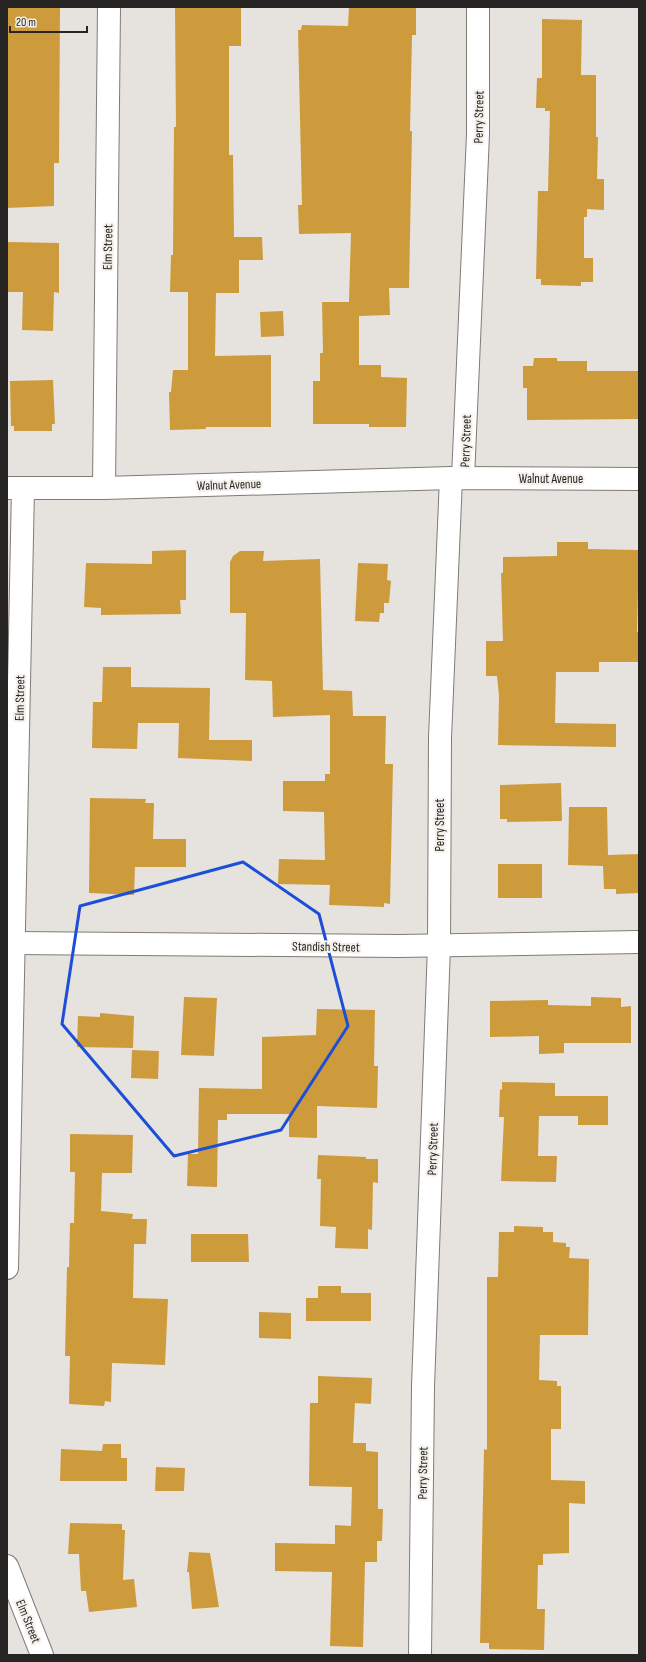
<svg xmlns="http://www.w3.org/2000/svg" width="646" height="1662" viewBox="0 0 646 1662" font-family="'Sofia Sans Condensed',sans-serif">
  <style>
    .building { fill: #ce9b3c }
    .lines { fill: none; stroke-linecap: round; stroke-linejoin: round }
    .minor-casing { stroke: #7f7c78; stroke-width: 24 }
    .minor { stroke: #fff; stroke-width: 22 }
    .marked { fill: none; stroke: #1d4ed8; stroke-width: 3; stroke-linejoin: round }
    .labels { text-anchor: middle; stroke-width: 4; stroke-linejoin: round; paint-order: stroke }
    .street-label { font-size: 13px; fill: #262523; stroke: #f3f0ea }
  </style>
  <rect width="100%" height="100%" fill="#e6e2dd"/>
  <g class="building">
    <path d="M7,7H60L59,163H54V206L7,208Z"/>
    <path d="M175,7H241V46H229V155H233L234,237H262L263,260H239V293H216L215,356L271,355V427H206V429L170,430L169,392H171L173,370H188V292H170L171,255H173L174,127H176Z"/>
    <path d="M349,7H416V35H412L410,131H412L409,288H389L390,315L359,316V365H381V377L407,378L406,427H369V424H313V381H320V353H323L322,302H349L351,233L299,234L298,205H302L298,30H301L302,25L348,26Z"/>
    <path d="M542,19L582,20L581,75H596V137H598L597,179H604V210L587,209V217H584V258H593V282H581V286L541,285V279H536L538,191H548L550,111H545V108H536L537,78H542Z"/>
    <path d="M7,242L59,243V293L54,292L53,331L22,330L23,292H7Z"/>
    <path d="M283,311L284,336L261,337L260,312Z"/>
    <path d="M534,358H557V361H587V371H639V419L527,420V388H523V366H533Z"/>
    <path d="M53,380L55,424H52V431H14V426H11L10,381Z"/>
    <path d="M557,542H588V549L639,550L637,632H639V662H599V672H556L555,723L616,724V747L498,745L499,696L497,676H486V641H503L501,573H503V557L557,556Z"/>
    <path d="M186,550V600H180L181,614L101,615V608L84,607L86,563L152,564V551Z"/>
    <path d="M240,551H264L263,561L320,559L323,690L352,691L353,716H386L385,764H393L390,904L384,903V907L329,905L330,885L278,884L279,859L325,860L324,812L283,811V781H325V774H330V715L273,717L272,681L245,680L246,613H230V562L233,556Z"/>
    <path d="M358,563L388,564L387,580L391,581L389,603H384V613H380L379,622L355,621Z"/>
    <path d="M103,667H131V687L210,688L209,740H252V761L178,758L179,723H138L137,749L92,748L93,702H102Z"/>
    <path d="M561,783L562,821L507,822V819H500V785Z"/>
    <path d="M90,798L146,799L145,803H154L153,839H186V867H135L134,895L89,893Z"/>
    <path d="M569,807H607L608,855L639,854V893L616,894V889H604L603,866L568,865Z"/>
    <rect x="498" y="864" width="44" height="34"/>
    <path d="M184,997L217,998L214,1056L181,1055Z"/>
    <path d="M591,997L621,998V1007L631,1006V1043H564V1053L539,1054V1036L490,1037V1001L548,1000V1005L591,1006Z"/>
    <path d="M317,1009L375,1010L374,1066H378L377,1108L317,1106V1138L289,1137V1114H227V1120H218L217,1187L187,1186L188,1154H198L199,1088L262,1089V1037L316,1035Z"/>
    <path d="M100,1013L134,1016L133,1048L77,1047L78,1016L100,1017Z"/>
    <path d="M132,1050L159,1051L158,1079L131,1078Z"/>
    <path d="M502,1082L555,1083V1096H608V1125H578V1116H539L538,1156H557L556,1182L501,1181L504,1117H499L500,1089L502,1090Z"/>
    <path d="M70,1134L133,1135L132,1173H102L101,1211L133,1214L132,1219H147L146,1244H134L133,1298L168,1299L165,1365L112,1363L111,1402L105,1401L104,1406L69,1404L70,1356H65L67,1267H69L70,1223H74L75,1172H70Z"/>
    <path d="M318,1155L366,1157V1159H378V1183L373,1182L372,1230L368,1229V1249L335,1248L336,1227L320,1226L321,1179H317Z"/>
    <path d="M514,1226L543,1227V1232H553V1242L566,1243V1247H570L569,1258L589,1259L588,1335H540L539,1380L557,1381V1386H561V1429H551V1480L585,1481V1504L569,1503V1553L543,1554V1565H538L537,1609H545L544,1650L489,1649V1643H480L484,1449L487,1450V1277H498L499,1232H514Z"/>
    <path d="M191,1234H248L249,1262H191Z"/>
    <path d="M318,1286H341V1293H371V1321H306V1298H318Z"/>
    <path d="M259,1312L291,1313V1339L259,1338Z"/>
    <path d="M318,1376L372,1378L371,1404L355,1403L353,1443H366V1451L378,1452V1509H383L382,1541H377V1562H365L363,1647L330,1646L332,1572L275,1571V1543L335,1544V1525L351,1526L352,1487L309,1486L310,1403H318Z"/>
    <path d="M103,1444H121V1458H127V1481H60L61,1449L102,1451Z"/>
    <path d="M156,1467L185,1468L184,1491H155Z"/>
    <path d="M70,1523L122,1524V1530H125L123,1580L134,1579L137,1607L89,1612L86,1591H81L79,1554H68Z"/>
    <path d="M189,1552L210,1553L219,1607L192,1609L189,1572H187Z"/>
  </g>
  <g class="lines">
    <g class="minor-casing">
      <g id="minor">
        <path d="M463,478L478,134V7"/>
        <path d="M7,488H104L451,478"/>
        <path d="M104,488L109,7"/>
        <path d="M14,943L399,946L639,942"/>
        <path d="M7,1268L23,488"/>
        <path d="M7,1566L42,1655"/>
        <path d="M420,1655L423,1387L439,946L440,738L451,478L639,479"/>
      </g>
    </g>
    <use href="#minor" class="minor"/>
  </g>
  <path class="marked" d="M243,862L319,914L348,1026L281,1130L174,1156L62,1024L80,906Z"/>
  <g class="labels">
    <g class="street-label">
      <text transform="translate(478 117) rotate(-89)" y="5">Perry Street</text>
      <text transform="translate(107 247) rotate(-89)" y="5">Elm Street</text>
      <text transform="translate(465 441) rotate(-88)" y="5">Perry Street</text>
      <text x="551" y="483">Walnut Avenue</text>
      <text transform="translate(229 484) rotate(-2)" y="5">Walnut Avenue</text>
      <text transform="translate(19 698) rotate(-89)" y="5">Elm Street</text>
      <text transform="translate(439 825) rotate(-90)" y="5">Perry Street</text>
      <text transform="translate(326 946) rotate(1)" y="5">Standish Street</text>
      <text transform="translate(432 1149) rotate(-88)" y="5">Perry Street</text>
      <text transform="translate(422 1473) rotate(-89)" y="5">Perry Street</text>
      <text transform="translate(29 1621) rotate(68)" y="5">Elm Street</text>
    </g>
  </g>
  <rect width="646" height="1662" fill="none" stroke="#262523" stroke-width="16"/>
  <path d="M10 26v6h77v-6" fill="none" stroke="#262523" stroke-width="2"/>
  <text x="16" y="26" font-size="12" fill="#262523" stroke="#f3f0ea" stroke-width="3" paint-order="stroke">20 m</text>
</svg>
